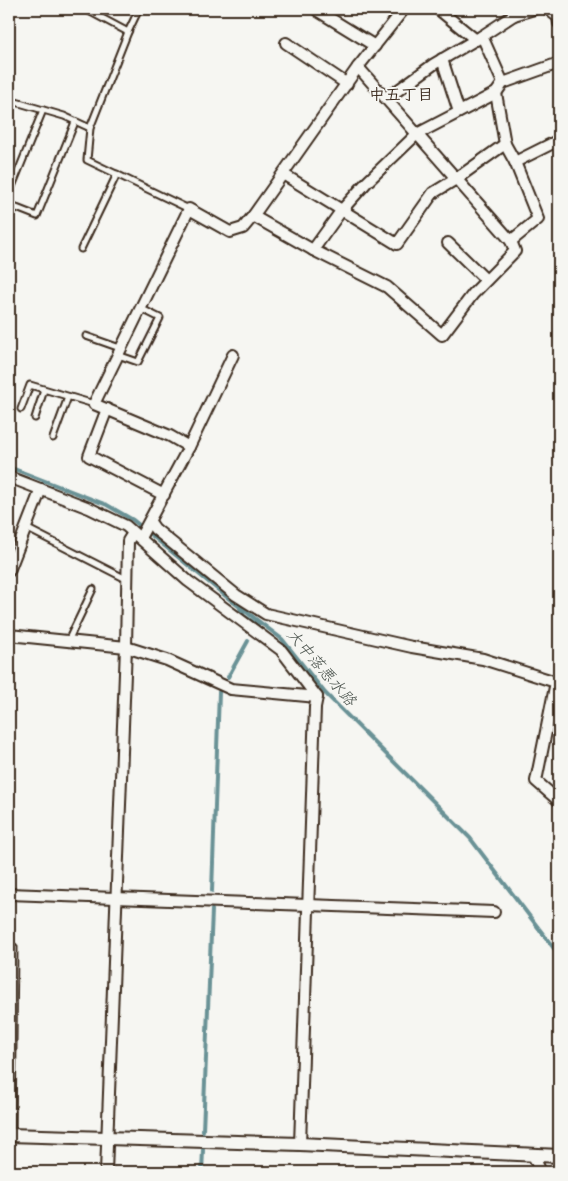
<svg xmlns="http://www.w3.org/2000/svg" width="568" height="1181" viewBox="0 0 568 1181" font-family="'Architects Daughter','Klee One',sans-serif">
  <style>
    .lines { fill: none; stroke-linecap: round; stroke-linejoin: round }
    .stream { stroke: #6a9296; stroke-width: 4 }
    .service-casing { stroke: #3b2a1e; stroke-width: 9 }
    .minor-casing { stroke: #3b2a1e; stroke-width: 14 }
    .tertiary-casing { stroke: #3b2a1e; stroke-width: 16 }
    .service { stroke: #f6f6f2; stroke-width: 5 }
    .minor { stroke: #f6f6f2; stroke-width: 10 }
    .tertiary { stroke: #f6f6f2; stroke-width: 12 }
    .labels { text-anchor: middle; stroke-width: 4; stroke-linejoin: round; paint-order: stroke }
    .neighbourhood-label { font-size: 16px; font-weight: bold; fill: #3b2a1e; stroke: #f6f6f2 }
    .water-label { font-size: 16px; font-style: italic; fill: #4e5650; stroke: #f6f6f2 }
  </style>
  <rect width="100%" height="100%" fill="#f6f6f2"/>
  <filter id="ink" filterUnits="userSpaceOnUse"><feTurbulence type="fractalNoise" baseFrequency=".02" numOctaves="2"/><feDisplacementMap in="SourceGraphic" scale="10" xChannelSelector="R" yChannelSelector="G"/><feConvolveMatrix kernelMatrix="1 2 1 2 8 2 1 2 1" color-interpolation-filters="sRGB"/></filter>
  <g filter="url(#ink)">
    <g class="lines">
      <g class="stream">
        <path d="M9,467L107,505L133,520L228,598L282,639L325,693L470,838L559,955"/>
        <path d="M240,608L244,616L258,625"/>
        <path d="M228,677L248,641"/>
        <path d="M212,891L219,692"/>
        <path d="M203,1131L212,910"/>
        <path d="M202,1172L203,1150"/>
      </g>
      <g class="service-casing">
        <g id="service">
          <path d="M85,9L128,32L90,128L87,160L189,209"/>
          <path d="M128,32L139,9"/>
          <path d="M9,100L64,116L90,128"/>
          <path d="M9,194L43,110"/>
          <path d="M9,205L37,216L75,122"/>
          <path d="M81,249L117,174"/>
          <path d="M86,336L120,348"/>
          <path d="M118,355L138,362L160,318L140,308"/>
          <path d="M21,409L30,385L94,404"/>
          <path d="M35,418L44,390"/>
          <path d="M53,438L68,397"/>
          <path d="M26,528L128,580"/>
          <path d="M68,641L93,589"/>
          <path d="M12,1135L14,947"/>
        </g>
      </g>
      <g class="minor-casing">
        <g id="minor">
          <path d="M438,9L476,40"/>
          <path d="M512,9L514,15L534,9"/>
          <path d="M548,9L558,17L559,23"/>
          <path d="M318,11L375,46"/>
          <path d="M482,36L514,15"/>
          <path d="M286,43L347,84"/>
          <path d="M442,59L459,112"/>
          <path d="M358,67L511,241L538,219L515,162L505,144L496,93"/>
          <path d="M386,99L434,64L482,36L503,83"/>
          <path d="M515,162L559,140"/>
          <path d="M283,174L397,244L433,193L456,179L505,144"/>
          <path d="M253,216L313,250L387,287L442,335L473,294L515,251L511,241"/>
          <path d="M448,243L486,280"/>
          <path d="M313,250L341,211L366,183L417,134L496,93L503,83L559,63"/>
          <path d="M107,409L89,456L164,495"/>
          <path d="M189,447L233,355"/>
          <path d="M9,477L89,508L126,526L188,581L281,650L317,697"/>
          <path d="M150,522L155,529L236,595L266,614L412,647L483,659L559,683"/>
          <path d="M140,538L189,447L170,436L94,404L189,209L230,232L243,228L253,216L358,67L404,9"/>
          <path d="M9,571L41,489"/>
          <path d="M9,635L126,647L167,660L231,689L317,697L315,707L300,1144"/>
          <path d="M556,682L536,781L559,801"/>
          <path d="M9,894L494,912"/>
          <path d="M533,1155L541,1172"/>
          <path d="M106,1172L126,647L128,541L133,533"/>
        </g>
      </g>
      <g class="tertiary-casing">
        <path id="tertiary" d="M9,1135L300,1144L559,1156"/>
      </g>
      <use href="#service" class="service"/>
      <use href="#minor" class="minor"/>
      <use href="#tertiary" class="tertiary"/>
    </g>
  </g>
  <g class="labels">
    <g class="neighbourhood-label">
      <text x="401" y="100">中五丁目</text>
    </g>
    <g class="water-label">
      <text transform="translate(322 667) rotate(49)" y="6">大中落悪水路</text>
    </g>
  </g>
  <rect width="568" height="1181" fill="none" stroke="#f6f6f2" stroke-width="30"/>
  <rect x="15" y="15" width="538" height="1151" fill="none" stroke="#3b2a1e" stroke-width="2" filter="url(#ink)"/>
</svg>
